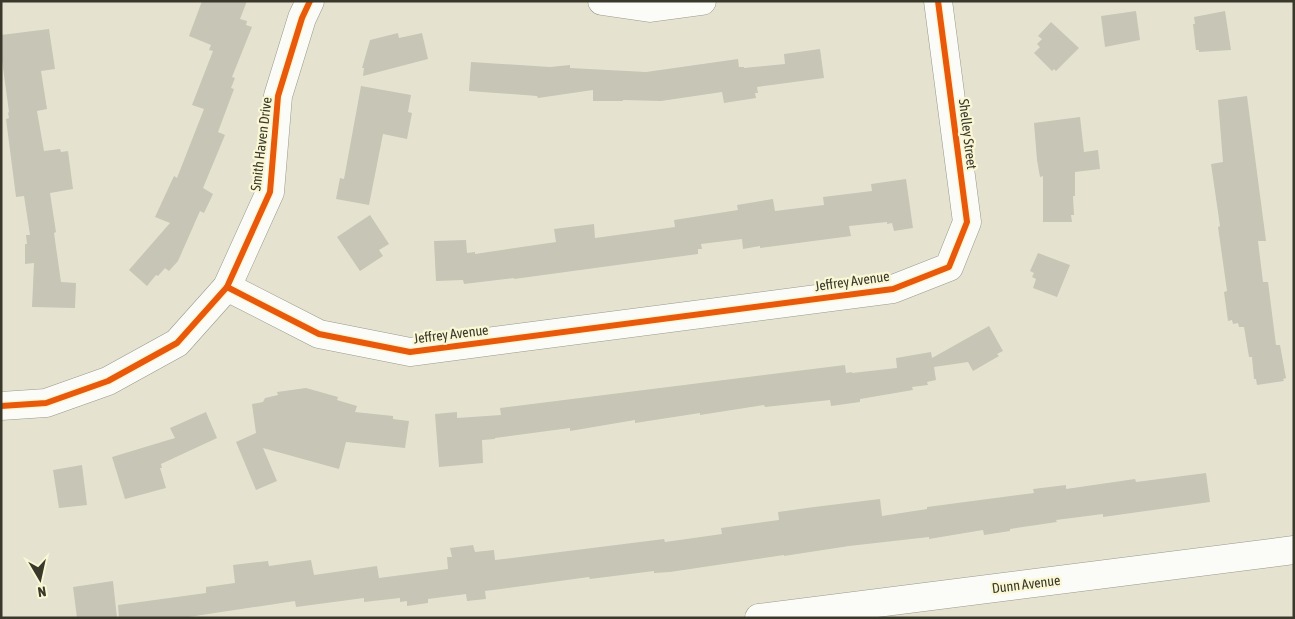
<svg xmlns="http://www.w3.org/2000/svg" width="1295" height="619" viewBox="0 0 1295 619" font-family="'Asap Condensed',sans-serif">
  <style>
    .building { fill: #c6c5b6 }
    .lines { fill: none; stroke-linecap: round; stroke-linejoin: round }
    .minor-casing { stroke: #9a988a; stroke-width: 29 }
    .minor { stroke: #fbfbf8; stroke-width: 28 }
    .cycleway-casing { stroke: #faf7d5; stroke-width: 9 }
    .cycleway { stroke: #e8590c; stroke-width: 6 }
    .labels { text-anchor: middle; stroke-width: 4.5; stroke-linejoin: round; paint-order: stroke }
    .street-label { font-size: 14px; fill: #39382b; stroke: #faf7d5 }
  </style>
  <rect width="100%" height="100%" fill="#e5e3d0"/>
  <g class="building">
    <path d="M202,1H247L240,19L247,21L246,25L252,27L232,77L235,78L231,88L234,89L218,132L225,135L203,188L213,194L204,213L200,211L178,261L169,271L165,268L158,276L156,275L147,286L129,270L170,223L155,217L174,176L177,178L204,109L192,105L213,51L209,50L211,45L189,36Z"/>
    <path d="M1136,11L1140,40L1105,47L1101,16Z"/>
    <path d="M1225,11L1231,50L1199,52V50H1196L1193,24H1195L1194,17Z"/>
    <path d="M1051,22L1079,48L1056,71L1054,69L1052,71L1034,53L1040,47L1037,44L1042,39L1038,36Z"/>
    <path d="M49,29L55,69L41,71L47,109L37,111L44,151L60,149L61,152L68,151L73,189L50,193L56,232L54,233L61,282L76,283L75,308L32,307L34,263L25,264V244H27L26,235H30L24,196L16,197L6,119L9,118L8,113L9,112L1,53V35Z"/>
    <path d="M398,33L399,38L422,33L428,59L363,76L364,68H362L370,40Z"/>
    <path d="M820,49L824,78L757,87L758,93H755L756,98L724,103L722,92L661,101L623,100V101H593V90L538,98L537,96L469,91L471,62L550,67L570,65V68L646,72L738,59L739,67H744V68L785,64L784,54Z"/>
    <path d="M361,86L411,95L408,112L412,113L407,139L383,134L369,205L336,199L340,178L344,179Z"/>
    <path d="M1247,96L1266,241H1258L1263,282H1268L1276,345H1280L1286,378L1283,379L1284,381L1257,385L1256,379H1254L1252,357H1249L1244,327H1239L1238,323L1233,324L1232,320L1228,321L1224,292L1227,291L1218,227L1220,226L1211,164L1223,162L1218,100Z"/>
    <path d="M1080,117L1084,152L1098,150L1100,169L1075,172V196H1073L1074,215H1071L1072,222H1043V176L1040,177L1037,160L1034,123Z"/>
    <path d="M906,179L913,228L894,231L892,223L887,224V222L849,226L851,236L760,248V246L743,249L742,239L701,244L702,249H698V254L514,279V278L464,284L463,280L436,281L434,241L466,240L467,253L475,252V254L556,242L554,229L594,224L595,238L675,227L674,220L738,210L737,205L773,199L775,211L824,205L823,197L872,191L871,184Z"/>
    <path d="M370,215L389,244L379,250L383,256L360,271L337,237Z"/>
    <path d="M1038,253L1070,265L1057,297L1033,288L1036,279L1032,277L1034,273L1030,271Z"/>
    <path d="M989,326L1003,351L997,354L999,356L973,371L968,362L934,367L936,380L927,382L928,385L912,387L913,390L860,399V402L831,406L830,400L765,407L764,405L700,415V413L635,423V420L570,431V428L495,438V439L482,440L483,463L439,467L435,414L457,412V418L501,415L500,408L845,365L846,373L852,372V373L897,368L896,358L931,352L932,358Z"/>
    <path d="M306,388L338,397L337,400L357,406L355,412L393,416V419L409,421L405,448L346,442L339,469L263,448L277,481L256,490L236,442L256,433L252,404L263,402L265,398L278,395L277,392Z"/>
    <path d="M206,412L217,438L161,464L162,468H160L166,488L125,499L112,457L175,438L170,428Z"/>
    <path d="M82,465L87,505L59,508L53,470Z"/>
    <path d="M1206,473L1210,502L1103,517V514L1056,520L1057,522L1010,529V531L984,535L983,530L929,539V537L849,546L784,556V555L670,572L654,573V571L590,579L589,577L485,591L486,599L467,601L466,594L428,599V603L407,606V601L400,602V598L364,602V598L296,607L295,601L182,618H119L118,605L206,593V587L235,583L233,565L268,561L269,566L311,560L314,575L377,566L379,578L448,569L447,557H452L450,548L473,545L475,552L494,550L495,560L664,539L665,542L722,534L721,528L779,520L778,512L814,507L880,499L882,516L927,509V507L1034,493L1033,489L1066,485V489L1135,479L1136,482Z"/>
    <path d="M113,581L117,618H77L73,587Z"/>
  </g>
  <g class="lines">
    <g class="minor-casing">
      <g id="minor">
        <path d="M602,1L650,8L702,1"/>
        <path d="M227,287L319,334L410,352L893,289L949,267L967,222L938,1"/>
        <path d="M1,406L46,403L108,381L177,343L227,287L270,192L278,96L302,18L310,1"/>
        <path d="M759,618L1294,550"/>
      </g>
    </g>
    <use href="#minor" class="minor"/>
    <g class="cycleway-casing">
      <g id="cycleway">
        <path d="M227,287L319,334L410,352L893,289L949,267L967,222L938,1"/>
        <path d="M1,406L46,403L108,381L177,343L227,287L270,192L278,96L302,18L310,1"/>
      </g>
    </g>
    <use href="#cycleway" class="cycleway"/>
  </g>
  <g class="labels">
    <g class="street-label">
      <text transform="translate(968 134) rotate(83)" y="5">Shelley Street</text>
      <text transform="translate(261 144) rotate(-83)" y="5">Smith Haven Drive</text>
      <text transform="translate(852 281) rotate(-8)" y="5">Jeffrey Avenue</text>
      <text transform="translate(451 334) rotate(-7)" y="5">Jeffrey Avenue</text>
      <text transform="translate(1026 584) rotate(-7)" y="5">Dunn Avenue</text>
    </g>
  </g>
  <rect width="1295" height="619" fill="none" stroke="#39382b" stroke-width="5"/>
  <g transform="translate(40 579) rotate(171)" stroke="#faf7d5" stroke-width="4" paint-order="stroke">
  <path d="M0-4L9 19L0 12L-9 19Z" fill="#39382b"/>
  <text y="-8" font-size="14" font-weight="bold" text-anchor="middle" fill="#39382b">N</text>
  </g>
</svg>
